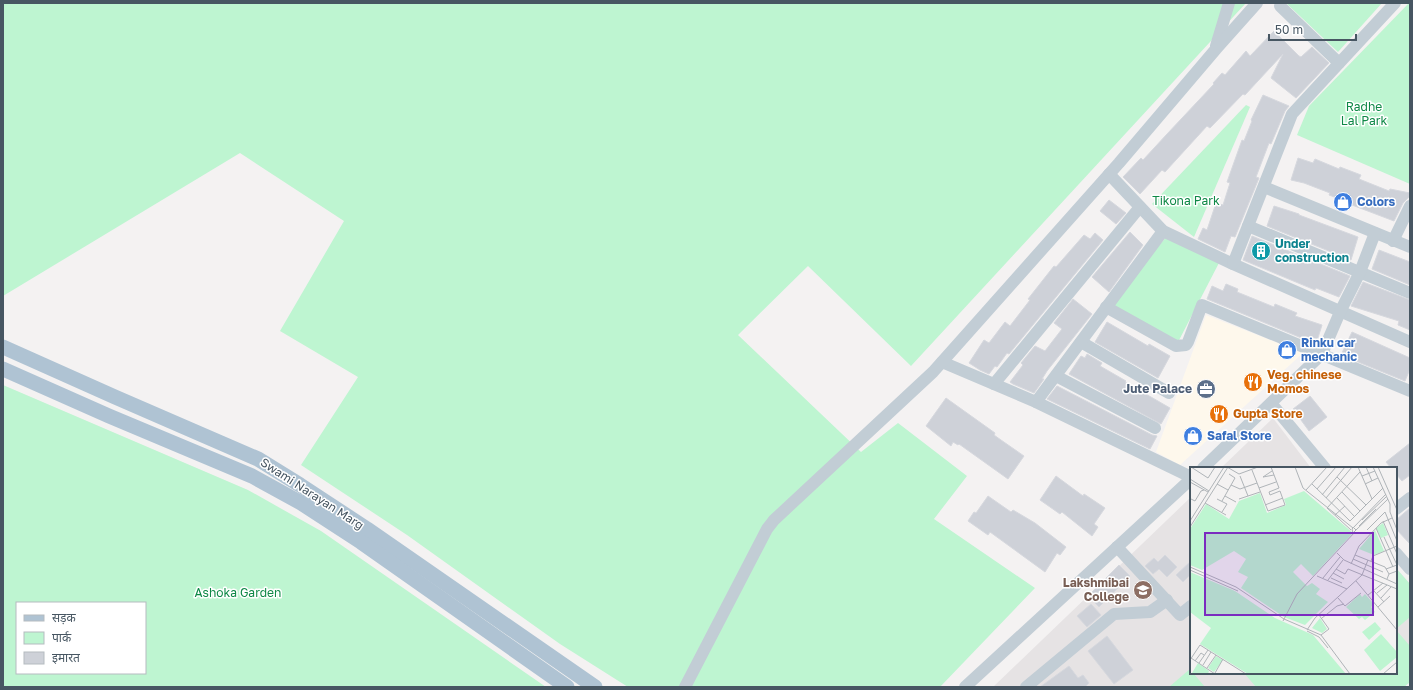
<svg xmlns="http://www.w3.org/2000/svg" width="1413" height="690" viewBox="0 0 1413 690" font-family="'Golos Text','Noto Sans Devanagari',sans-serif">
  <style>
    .commercial { fill: #fef8ec }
    .education { fill: #e6e3e4 }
    .green { fill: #bef5d1; fill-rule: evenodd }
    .building { fill: #ced1d8; stroke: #d6d8de }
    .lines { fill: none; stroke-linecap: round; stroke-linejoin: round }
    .minor { stroke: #c2cdd5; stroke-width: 12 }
    .major { stroke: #afc3d3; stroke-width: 15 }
    .labels { text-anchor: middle; stroke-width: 3; stroke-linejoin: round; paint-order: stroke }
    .park-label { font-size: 12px; fill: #0e8846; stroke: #fff }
    .shop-label { font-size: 12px; font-weight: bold; fill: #366cbe; stroke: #fff; text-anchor: start }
    .culture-label { font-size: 12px; font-weight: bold; fill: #0d838f; stroke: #fff; text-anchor: start }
    .food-label { font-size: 12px; font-weight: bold; fill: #c56008; stroke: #fff; text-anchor: start }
    .service-label { font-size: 12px; font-weight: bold; fill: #4e5e75; stroke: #fff; text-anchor: end }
    .street-label { font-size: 12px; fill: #475662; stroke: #fff }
    .education-label { font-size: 12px; font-weight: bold; fill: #785e54; stroke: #fff; text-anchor: end }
    .inset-road { fill: none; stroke: #afb4b8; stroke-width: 1 }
    .view { fill: #7b2cbf; fill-opacity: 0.15; stroke: #7b2cbf; stroke-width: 2 }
    .inset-edge { fill: none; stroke: #475662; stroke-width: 2 }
  </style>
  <rect width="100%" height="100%" fill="#f4f2f2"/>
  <path class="commercial" d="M1206,315L1303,353L1180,465L1156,452Z"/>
  <g class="education">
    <path d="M1273,418L1311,468H1221Z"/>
    <path d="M1191,497V673H1396V568L1410,584V682L1404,687H993Z"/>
  </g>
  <g class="green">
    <path d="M3,3H1246L911,366L808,266L738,335L861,452L898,423L967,476L934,519L1035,588L940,687H628L560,644L407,535L301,465L358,377L280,331L344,221L240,153L3,296Z"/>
    <path d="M1286,3H1382L1338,52Z"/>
    <path d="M1409,3H1410V184L1297,135L1309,106Z"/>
    <path d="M1246,105L1250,107L1194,237L1152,204Z"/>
    <path d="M1168,235L1221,259L1176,346L1109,304Z"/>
    <path d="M3,385L248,490L321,531L546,687H3ZM17,603H145V673H17Z"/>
    <path d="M1396,568L1410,584V617L1396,629Z"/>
    <path d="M1396,630L1410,646V682L1404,687H1256L1244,673H1396Z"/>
    <path d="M1190,669L1191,673H1193L1205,687H1169Z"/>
  </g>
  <g class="building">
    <path d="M1274,31L1299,56L1301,57L1312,47L1329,63L1296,98L1271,78L1283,54L1245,95L1243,94L1210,128L1207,126L1165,172L1162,170L1140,194L1123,177L1141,158L1143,160L1167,134L1214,84L1213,83L1222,73L1225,75L1246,51L1250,56Z"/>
    <path d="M1263,95L1289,106L1285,111L1271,144L1269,143L1256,177L1259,178L1235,237L1231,236L1225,252L1198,239L1203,228L1207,230L1216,203L1223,205L1230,183L1227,182L1242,140L1244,141L1252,121L1251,120Z"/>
    <path d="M1298,158L1313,163L1315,159L1339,169L1340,167L1361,175L1359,179L1389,191L1390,189L1410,193V196L1403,203L1394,221L1352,205L1353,204L1329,195L1330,193L1304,183L1291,180Z"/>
    <path d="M1109,200L1126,213L1116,224L1100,211Z"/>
    <path d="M1274,206L1299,214V215L1358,237L1351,260L1267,226Z"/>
    <path d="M1130,232L1143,245L1109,292L1092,277Z"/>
    <path d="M1095,233L1103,240L1009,354L1007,353L997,367L995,366L989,374L980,370L969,363L984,340L989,343L1005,322L1010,326L1030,300L1028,299L1054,266L1056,267L1084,235L1090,239Z"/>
    <path d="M1252,236L1350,276L1339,297L1316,288L1315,290L1243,260Z"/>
    <path d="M1379,250L1410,262V285L1372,269Z"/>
    <path d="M1363,282L1410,300V330L1398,325L1399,321L1351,306Z"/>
    <path d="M1226,284L1238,289L1237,292L1274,307L1275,304L1297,313L1295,316L1322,325L1316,344L1207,299L1212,286L1223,291Z"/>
    <path d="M1073,299L1092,314L1047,371L1042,379H1044L1034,393L1013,384L1010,382L1023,365L1021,363L1035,346L1045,351L1062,329L1054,323Z"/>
    <path d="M1107,322L1148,346L1149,344L1170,356L1158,378L1095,342Z"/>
    <path d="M1352,332L1410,358V369L1405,381L1341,355Z"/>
    <path d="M1087,354L1102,363L1100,366L1126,381L1125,382L1170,408L1161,424L1069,374L1081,356L1085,358Z"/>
    <path d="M1057,386L1152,435L1157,436L1150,449L1047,399Z"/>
    <path d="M1310,396L1327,417L1309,431L1293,409Z"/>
    <path d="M946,398L995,433L994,435L1001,440L1024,456L1008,479L959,444L958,445L953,442L951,446L926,426Z"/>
    <path d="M1410,443V475L1402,481L1396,474V468H1391L1386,462Z"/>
    <path d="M1056,476L1083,496L1084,494L1105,508L1094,524L1098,527L1092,536L1062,512L1060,514L1040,500Z"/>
    <path d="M988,496L1011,512L1013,510L1035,523L1066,547L1060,555L1057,553L1045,572L990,532L988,535L968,521L974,512L976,513Z"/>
    <path d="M1410,508V544L1396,529V520Z"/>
    <path d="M1165,555L1177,567L1167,577L1159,569L1153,574L1145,566L1154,558L1158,562Z"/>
    <path d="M1191,561V574L1183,582L1176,575Z"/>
    <path d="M1119,565L1130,576L1099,607L1088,596Z"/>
    <path d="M1091,604L1101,615L1087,627L1077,616Z"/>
    <path d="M1107,636L1133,670L1114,684L1088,651Z"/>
    <path d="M1069,666L1078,678L1083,675L1089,683L1085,687H1040Z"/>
  </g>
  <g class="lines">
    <g class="minor">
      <path d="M1280,6L1339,63"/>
      <path d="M1216,46L1229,3"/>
      <path d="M1109,174L1163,231L1233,264L1410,342"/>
      <path d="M1264,187L1410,247"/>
      <path d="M1248,226L1410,293"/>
      <path d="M1393,241L1410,206"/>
      <path d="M1233,264L1292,114L1395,3"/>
      <path d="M1106,307L1176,346L1186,345L1188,342L1202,305L1410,391"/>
      <path d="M1081,342L1169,393"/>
      <path d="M942,362L1036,402L1191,477"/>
      <path d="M1056,376L1155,428"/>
      <path d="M994,384L1140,207"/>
      <path d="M1036,402L1163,231"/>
      <path d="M1271,403L1325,468"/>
      <path d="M1203,468L1322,354L1340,312L1360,272L1375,233"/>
      <path d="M1396,509L1410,498"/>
      <path d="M1117,547L1180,615L1191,606"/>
      <path d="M1396,553L1410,569"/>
      <path d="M685,687L767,529L774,520L933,372L1119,163L1216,49L1257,3"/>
      <path d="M965,687L1191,479"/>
      <path d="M1026,687L1114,614L1150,612L1167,600"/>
    </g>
    <g class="major">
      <path d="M3,347L115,397L258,459L300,485L367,529L595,687"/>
      <path d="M3,369L109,416L252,476L301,503L361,542L567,687"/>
    </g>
  </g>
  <defs>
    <g id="shop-disc" transform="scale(1)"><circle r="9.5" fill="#3f7fe0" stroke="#fff"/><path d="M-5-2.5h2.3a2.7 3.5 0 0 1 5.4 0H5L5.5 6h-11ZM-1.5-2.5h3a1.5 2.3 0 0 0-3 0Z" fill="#fff"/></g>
    <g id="building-disc" transform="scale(1)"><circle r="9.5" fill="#0f9aa8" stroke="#fff"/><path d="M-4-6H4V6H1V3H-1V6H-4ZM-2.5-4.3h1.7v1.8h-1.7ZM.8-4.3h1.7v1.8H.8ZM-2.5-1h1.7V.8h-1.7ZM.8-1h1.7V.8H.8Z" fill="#fff"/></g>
    <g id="restaurant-disc" transform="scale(1)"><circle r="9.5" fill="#e8710a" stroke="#fff"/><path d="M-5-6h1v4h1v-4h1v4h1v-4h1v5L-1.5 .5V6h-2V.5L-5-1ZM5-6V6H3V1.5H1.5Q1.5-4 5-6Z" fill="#fff"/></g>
    <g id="office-disc" transform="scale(1)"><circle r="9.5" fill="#5c6f8a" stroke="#fff"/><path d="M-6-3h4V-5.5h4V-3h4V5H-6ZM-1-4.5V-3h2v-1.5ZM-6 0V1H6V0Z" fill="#fff"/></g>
    <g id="university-disc" transform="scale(1)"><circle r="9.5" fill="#8d6e63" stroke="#fff"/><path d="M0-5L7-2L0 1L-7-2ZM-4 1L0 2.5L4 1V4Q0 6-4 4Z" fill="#fff"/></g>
  </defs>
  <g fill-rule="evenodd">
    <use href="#shop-disc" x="1343" y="202"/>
    <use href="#building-disc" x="1261" y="251"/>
    <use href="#shop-disc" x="1287" y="350"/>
    <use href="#restaurant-disc" x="1253" y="382"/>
    <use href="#office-disc" x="1206" y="389"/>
    <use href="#restaurant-disc" x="1219" y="414"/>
    <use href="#shop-disc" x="1193" y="436"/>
    <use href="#university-disc" x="1143" y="590"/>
  </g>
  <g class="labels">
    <g class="park-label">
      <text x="1364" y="111">Radhe<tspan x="1364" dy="14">Lal Park</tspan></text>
      <text x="1186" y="205">Tikona Park</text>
      <text x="238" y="597">Ashoka Garden</text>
    </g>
    <g class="shop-label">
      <text x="1357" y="206">Colors</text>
      <text x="1301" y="347">Rinku car<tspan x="1301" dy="14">mechanic</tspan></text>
      <text x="1207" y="440">Safal Store</text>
    </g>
    <g class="culture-label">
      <text x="1275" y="248">Under<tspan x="1275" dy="14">construction</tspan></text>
    </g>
    <g class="food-label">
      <text x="1267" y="379">Veg. chinese<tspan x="1267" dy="14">Momos</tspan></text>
      <text x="1233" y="418">Gupta Store</text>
    </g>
    <g class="service-label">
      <text x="1192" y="393">Jute Palace</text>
    </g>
    <g class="street-label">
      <text transform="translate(312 494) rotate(33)" y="4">Swami Narayan Marg</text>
    </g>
    <g class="education-label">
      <text x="1129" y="587">Lakshmibai<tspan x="1129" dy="14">College</tspan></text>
    </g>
  </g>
  <g transform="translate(1190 467)">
    <rect width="207" height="207" fill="#f4f2f2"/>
    <path d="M114,24L163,66L123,109L111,97L103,105L117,119L122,116L130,122L126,127L138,135L115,158L94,150L51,121L58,110L48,105L56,92L44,84L12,103L0,98V62L16,37L39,52L49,34L70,26L77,46L96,38L94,32ZM193,56L198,68L191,71L186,61ZM185,63L194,84L184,88L169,82ZM0,105L45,124L85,151L123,168L156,207H58L10,177L21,161L0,145ZM170,127L172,130L175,127L184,137L181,140L185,145L175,153L172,150L169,152L156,140ZM130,151L137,162L132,166L122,161ZM185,155L191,162L179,173L172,165ZM191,167L207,185V190L190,204L174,183ZM26,189L33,193L24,205L18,201ZM8,196L19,204L18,207L2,206Z" fill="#bef5d1"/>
    <path class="inset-road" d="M1,0L18,11L25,0M37,0L49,7L68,0M105,0L113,21L163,61M168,0L182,32M176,0L182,14M183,0L200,37V45L207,63M188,0L207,43M62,3L78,44L95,38L90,24L80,28L79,25L89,21L81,0M82,4L73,10L84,8M50,9L58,29M172,9L185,4M147,10L176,38M0,12L19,24M0,15L18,25M27,17L38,23M122,17L160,54L193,21M175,17L188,11M41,18L50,22L67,16M69,21L86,15M127,22L146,0M116,23L137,0M152,25L170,44M132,28L155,0M35,29L46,35M136,31L162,0M147,31L164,49M1,32L5,34L11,24L14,23M27,32L37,37L32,45M49,32L70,25M32,34L45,11L39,7M15,36L36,48M75,38L93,31M137,41L170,5M137,41L161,63M145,48L155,39M172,53L196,30M0,54L34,0M193,54L207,87M169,59L186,42M0,60L38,0M164,61L166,63L163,66L162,62L196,27M186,61L203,100M166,63L198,32M177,63L195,45L207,74M194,70L207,98L196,102M147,86L154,93L207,117M165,88L195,100L199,107M163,92L193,105M181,94L183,89L207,79M161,97L169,79L191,56L202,51M0,100L46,120L94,152L131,168L160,207M146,102L155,107L158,102L207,122M0,103L48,124M143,106L154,112M127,109L157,122M133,111L150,90M141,111L152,116M197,112L199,107L207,104M138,113L153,93M166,114L207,163M184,124L194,135M187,126L197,118M178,128L193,116M148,131L155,139L171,126M191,131L201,120M188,140L200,129M129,148L139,162L131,168M132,151L147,139L154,137M93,154L107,127L165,65M117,163L125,151L172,108L178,93M117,164L129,170L138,181M1,191L25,207M0,193L10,178L56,207M5,194L11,186L14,188M9,196L18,183M13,198L21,185M17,201L26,188M25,206L33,192M193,207L207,195"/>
    <path class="view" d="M15,66H183V148H15Z"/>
    <rect width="207" height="207" class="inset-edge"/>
  </g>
  <rect width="1413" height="690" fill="none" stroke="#475662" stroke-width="8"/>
  <rect x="16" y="602" width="130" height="72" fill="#ffffff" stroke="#b5bbc0"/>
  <rect x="24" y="615" width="20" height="6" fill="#afc3d3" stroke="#b5bbc0"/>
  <text x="52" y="622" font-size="12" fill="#475662">सड़क</text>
  <rect x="24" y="632" width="20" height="12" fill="#bef5d1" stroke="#b5bbc0"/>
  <text x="52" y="642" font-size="12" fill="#475662">पार्क</text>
  <rect x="24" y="652" width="20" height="12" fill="#ced1d8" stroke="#b5bbc0"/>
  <text x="52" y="662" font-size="12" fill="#475662">इमारत</text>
  <path d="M1269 34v6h87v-6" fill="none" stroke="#475662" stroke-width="2"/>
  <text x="1275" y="34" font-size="12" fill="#475662" stroke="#ffffff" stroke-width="3" paint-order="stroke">50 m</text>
</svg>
